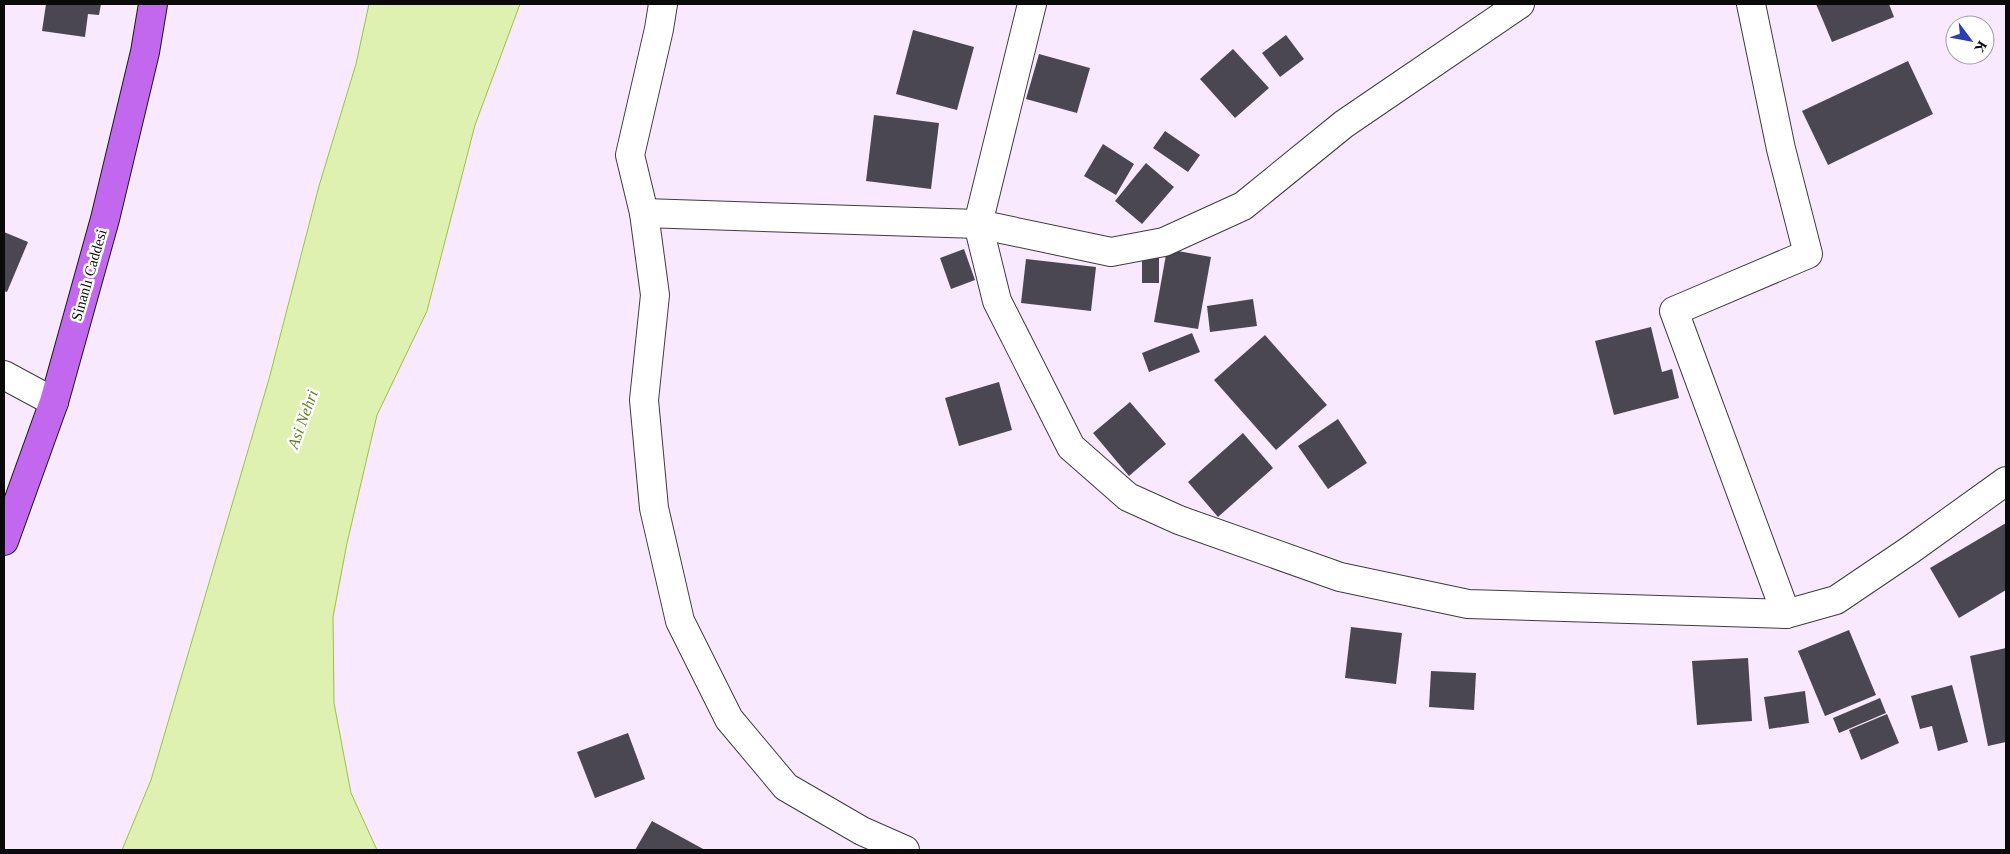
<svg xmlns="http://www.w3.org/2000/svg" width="2010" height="854" viewBox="0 0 2010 854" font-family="'Times New Roman',serif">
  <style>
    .water { fill: #dff1b1; stroke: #9ac33e }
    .building { fill: #4b4752 }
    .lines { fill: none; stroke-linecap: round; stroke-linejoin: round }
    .minor-casing { stroke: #3d3d3d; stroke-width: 30 }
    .major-casing { stroke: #1b1b1b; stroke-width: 30 }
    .minor { stroke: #fff; stroke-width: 28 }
    .major { stroke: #c268ef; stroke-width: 28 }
    .labels { text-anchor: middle; stroke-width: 5; stroke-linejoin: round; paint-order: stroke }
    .street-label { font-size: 15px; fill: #0a0a0a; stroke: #fff }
    .water-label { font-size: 16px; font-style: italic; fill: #5d7f1c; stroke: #fff }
  </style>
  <rect width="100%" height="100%" fill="#f8e9fe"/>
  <path class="water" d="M369,4H520L475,125L427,311L377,415L347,543L333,617L334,703L351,793L377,850H122L151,780L269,379L319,186L356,64Z"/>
  <g class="building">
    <path d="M46,4H101L99,15L88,14L85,37L42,31Z"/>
    <path d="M1816,4H1889L1894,17L1832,42Z"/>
    <path d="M913,30L974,47L957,110L896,94Z"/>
    <path d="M1286,35L1304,59L1280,77L1262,53Z"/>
    <path d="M1233,49L1269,88L1235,118L1200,79Z"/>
    <path d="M1039,54L1090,68L1077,113L1026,99Z"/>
    <path d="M1908,61L1933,114L1828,165L1802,111Z"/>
    <path d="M874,115L939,123L931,189L866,181Z"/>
    <path d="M1165,131L1200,155L1188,172L1153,148Z"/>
    <path d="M1103,144L1134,164L1116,195L1084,176Z"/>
    <path d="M1146,163L1174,187L1142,224L1115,201Z"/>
    <path d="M4,232L28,242L7,292L4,291Z"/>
    <path d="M964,249L975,280L951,289L940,258Z"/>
    <path d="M1167,249L1211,257L1198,329L1154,322Z"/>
    <path d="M1142,255L1159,256V283H1142Z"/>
    <path d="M1026,259L1096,267L1091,311L1021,303Z"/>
    <path d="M1253,299L1257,326L1210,332L1207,306Z"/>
    <path d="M1651,327L1662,372L1672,369L1679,398L1614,415L1595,341Z"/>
    <path d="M1192,333L1200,352L1149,372L1142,353Z"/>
    <path d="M1265,335L1327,405L1276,450L1214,380Z"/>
    <path d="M999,382L1012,430L959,446L945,398Z"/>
    <path d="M1130,402L1166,444L1129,476L1093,433Z"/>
    <path d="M1338,419L1367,463L1328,489L1298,446Z"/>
    <path d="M1243,433L1273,468L1218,517L1188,482Z"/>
    <path d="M2006,523V590L1959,618L1930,568Z"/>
    <path d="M1351,627L1402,633L1396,684L1345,678Z"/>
    <path d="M1849,630L1876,695L1825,716L1798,651Z"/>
    <path d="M2006,648V742L1988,746L1970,656Z"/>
    <path d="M1748,658L1752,721L1697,725L1692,661Z"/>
    <path d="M1431,671L1476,673L1474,710L1429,707Z"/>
    <path d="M1952,685L1968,742L1938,751L1932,726L1920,729L1911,696Z"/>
    <path d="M1805,691L1809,723L1769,729L1764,697Z"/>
    <path d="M1880,698L1886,713L1839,733L1833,718Z"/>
    <path d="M1887,714L1899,743L1861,760L1849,730Z"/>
    <path d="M628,733L645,779L595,798L577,752Z"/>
    <path d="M652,821L705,850H635Z"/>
  </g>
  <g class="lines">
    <g class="minor-casing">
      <g id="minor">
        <path d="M663,4L659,29L630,155L644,213L655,295L644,400L654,508L680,621L729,719L786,787L862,831L905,850"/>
        <path d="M1032,4L978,224L997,301L1071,447L1128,497L1179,520L1340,577L1468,604L1786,614L1836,600L1910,550L2006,481"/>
        <path d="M1751,4L1781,149L1808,254L1674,311L1786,614"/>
        <path d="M644,213L978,224L1111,252L1164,242L1243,206L1344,124L1520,4"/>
        <path d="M4,375L54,402"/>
      </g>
    </g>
    <g class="major-casing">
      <path id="major" d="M4,541L54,402L105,219L145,52L153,4"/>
    </g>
    <use href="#minor" class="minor"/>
    <use href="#major" class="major"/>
  </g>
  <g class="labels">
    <g class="street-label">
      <text transform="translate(89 275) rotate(-74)" y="5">Sinanlı Caddesi</text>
    </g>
    <g class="water-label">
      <text transform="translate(302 419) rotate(-70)" y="6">Asi Nehri</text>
    </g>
  </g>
  <rect width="2010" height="854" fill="none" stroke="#0a0a0a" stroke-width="10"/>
  <g transform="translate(1970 40) rotate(122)"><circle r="24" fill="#ffffff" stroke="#9d9d9d"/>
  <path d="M0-4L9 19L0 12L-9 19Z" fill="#2d3faf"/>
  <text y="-8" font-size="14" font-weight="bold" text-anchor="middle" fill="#0a0a0a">K</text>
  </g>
</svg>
